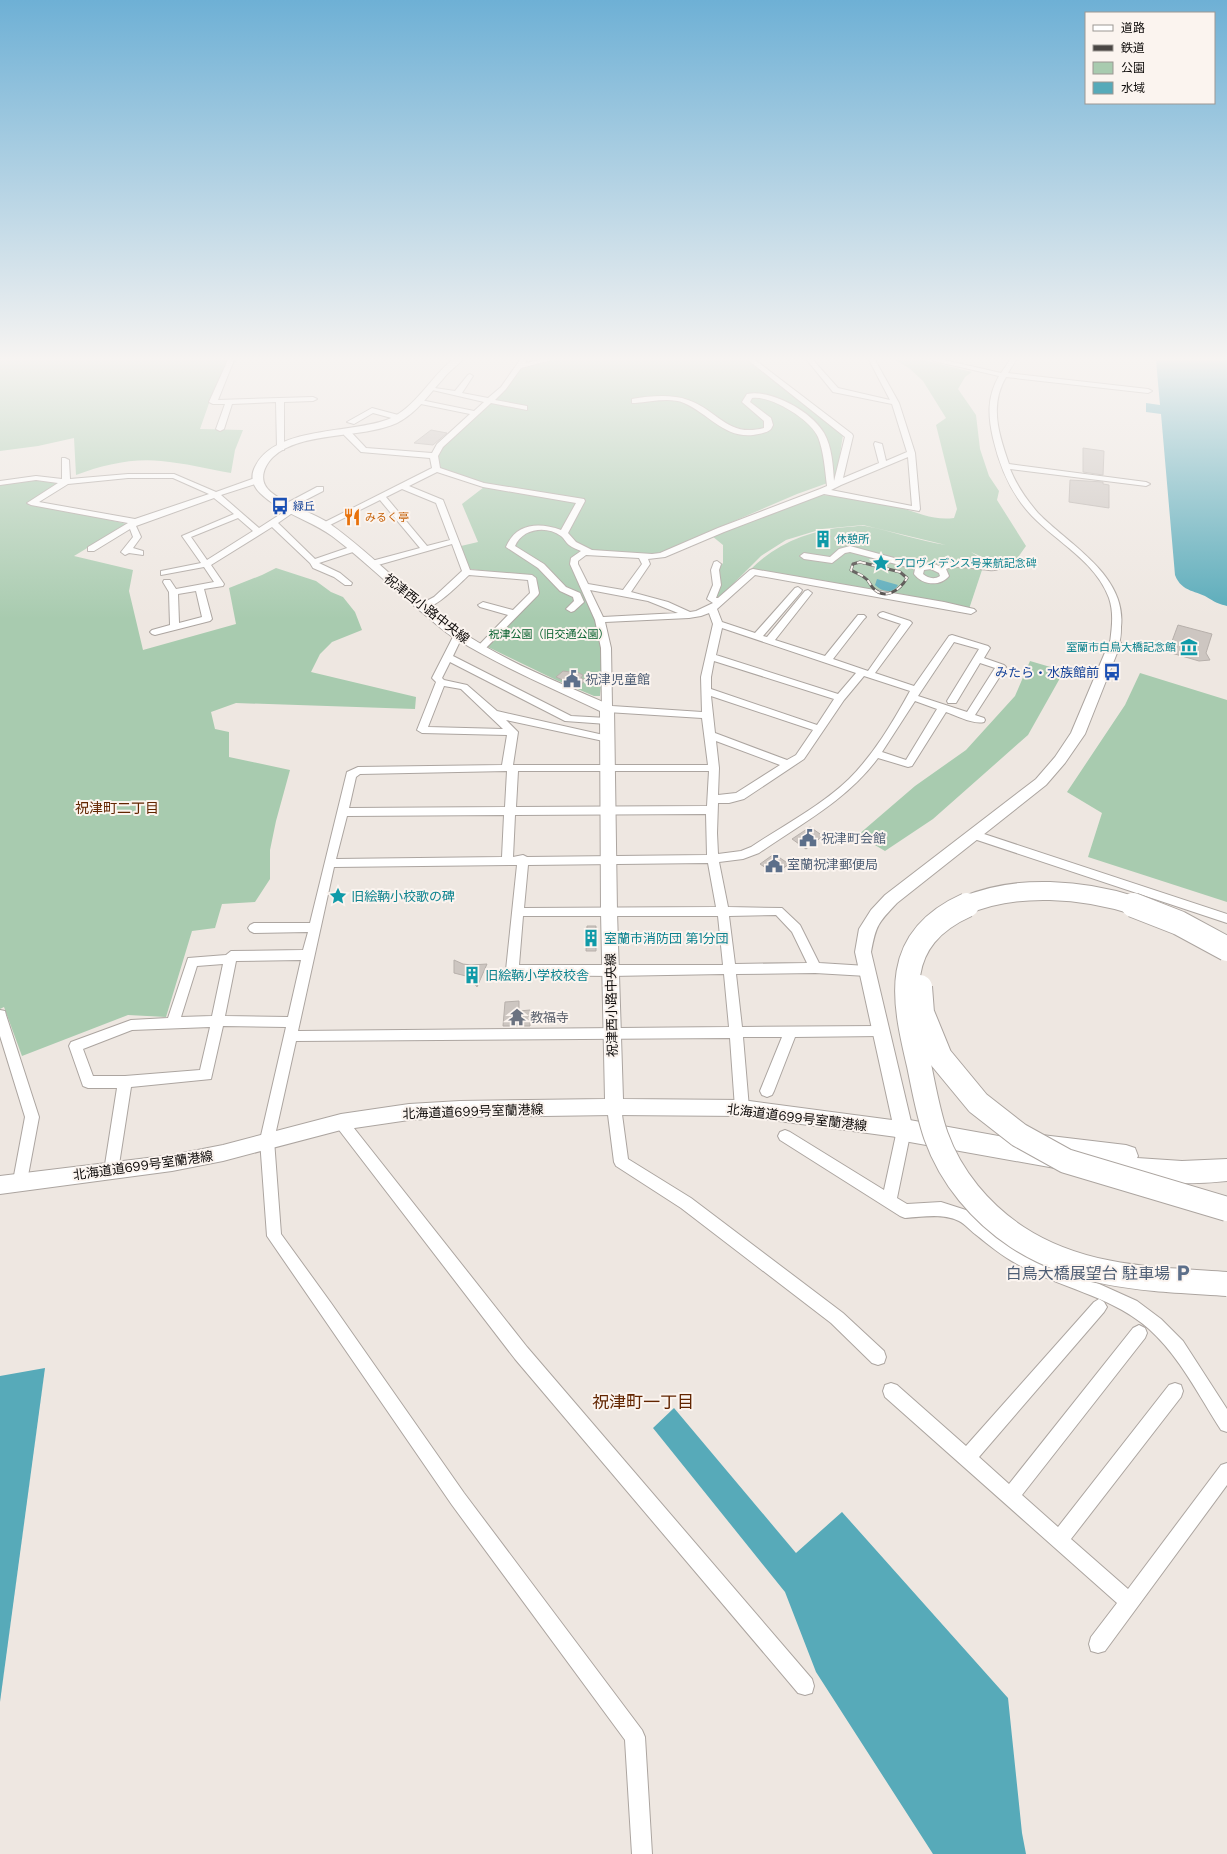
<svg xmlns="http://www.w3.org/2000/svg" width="1227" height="1854" viewBox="0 0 1227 1854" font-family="'DM Sans','Noto Sans JP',sans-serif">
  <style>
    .green { fill: #a8cbaf }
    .water { fill: #57aab9 }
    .building { fill: #cdc6c1; stroke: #b7b0ab }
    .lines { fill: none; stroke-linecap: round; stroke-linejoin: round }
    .street-casing { stroke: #aca5a0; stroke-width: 2 }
    .secondary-casing { stroke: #aca5a0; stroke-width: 2 }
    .highway-casing { stroke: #aca5a0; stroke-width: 2 }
    .street { fill: #fff; fill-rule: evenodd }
    .secondary { fill: #fff; fill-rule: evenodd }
    .highway { fill: #fff; fill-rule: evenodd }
    .rail-casing { stroke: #4a4644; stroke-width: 3 }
    .rail { stroke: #fbf4ef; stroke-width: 2; stroke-dasharray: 6; stroke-linecap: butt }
    .highway-bridge-far1-casing { stroke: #aca5a0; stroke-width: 20; stroke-linecap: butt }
    .highway-bridge-casing { stroke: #aca5a0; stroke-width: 26; stroke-linecap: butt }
    .highway-bridge-far1 { stroke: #fff; stroke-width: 18 }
    .highway-bridge { stroke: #fff; stroke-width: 24 }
    .labels { text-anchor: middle; stroke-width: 4; stroke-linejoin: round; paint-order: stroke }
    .far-transit-label { font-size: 11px; fill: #164399; stroke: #fbf4ef; text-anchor: start }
    .far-food-label { font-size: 11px; fill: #c56008; stroke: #fbf4ef; text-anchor: start }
    .far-culture-label { font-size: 11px; fill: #0d838f; stroke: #fbf4ef; text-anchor: start }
    .far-park-label { font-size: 11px; fill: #08612e; stroke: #fbf4ef }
    .street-label { font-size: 13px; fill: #0e0b0a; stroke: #fbf4ef }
    .transit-label { font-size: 13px; fill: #164399; stroke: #fbf4ef; text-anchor: end }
    .service-label { font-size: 13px; fill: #4e5e75; stroke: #fbf4ef; text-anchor: start }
    .culture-label { font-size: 13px; fill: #0d838f; stroke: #fbf4ef; text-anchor: start }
    .worship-label { font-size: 13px; fill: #5b616d; stroke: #fbf4ef; text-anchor: start }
    .neighbourhood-label { font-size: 14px; fill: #622500; stroke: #fbf4ef }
    .near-service-label { font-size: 16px; fill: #4e5e75; stroke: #fbf4ef; text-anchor: end }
    .near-neighbourhood-label { font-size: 17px; fill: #622500; stroke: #fbf4ef }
  </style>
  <rect width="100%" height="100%" fill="#eee7e1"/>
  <g class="green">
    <path d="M0,360H237L214,389L200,429L243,430L235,450L231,473C208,469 184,463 161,461C132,458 103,465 76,475L74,438L38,446L0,451Z"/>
    <path d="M554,360H747L843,435L836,480L797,494L662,552C655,553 649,555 643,555C626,554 575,541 570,564L596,622L603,660L600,696H594L556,680L486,646L536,595V577L470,569L461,546L478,542L462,504L488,484L440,468C435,458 438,454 444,446L520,369Z"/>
    <path d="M895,360H924L972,372L965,377L958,389L976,415L980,449L989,476L999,491L997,500L1026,546L1016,560H989L971,552L985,561L969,609L800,581L751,569C777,543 810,530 847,527C853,527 859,525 865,526C892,531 919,541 946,545L863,525L822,529L786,540L761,556L717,600L712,599L715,572L723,563V545L712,536L818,495C844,495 869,501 894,506C915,511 932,521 954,518L957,509L936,425L946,418L923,381L909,368Z"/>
    <path d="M34,480L60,484L28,505L78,513L127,524L74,556L133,570L129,591L143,650L236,624L229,588L262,575L276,568L316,581L331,592L343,597L355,612L362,630L332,642L320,654L311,672L416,697L415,709L236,703L211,712L215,729L229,732V757L290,770L276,821L270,850V879L255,902L222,904L215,928L192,931L166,1017L128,1015L22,1056L4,1007L0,1009V485Z"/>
    <path d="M1030,661L1064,671L1028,735L933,819L885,851L858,835L915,786L966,750L1015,696Z"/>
    <path d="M1140,673L1227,700V902L1088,857L1102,813L1067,792L1125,705Z"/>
  </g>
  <g class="water">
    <path d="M1156,360H1227V606C1220,604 1216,603 1210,599C1197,590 1182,593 1175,575L1161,414L1146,412V403L1160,405Z"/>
    <path d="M877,579L898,585C893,594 882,592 875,585Z"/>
    <path d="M45,1368L0,1702V1376Z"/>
    <path d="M674,1408L796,1553L842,1512L1008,1698L1022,1833L1026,1854H933L816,1672L785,1592L653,1428Z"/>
  </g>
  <g class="building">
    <path d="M431,430L447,433L433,445L414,443Z"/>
    <path d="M1083,448L1104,451L1103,475L1083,472Z"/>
    <path d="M1070,480L1103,482V484L1109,485V508L1069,502Z"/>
    <path d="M820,534L831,536L826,544L816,541Z"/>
    <path d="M1178,625L1212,634L1206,653L1210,660L1199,661L1168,652Z"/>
    <path d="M573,670L583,675L581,678L586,680L578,687L556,677L563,671L570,672Z"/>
    <path d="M810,827L823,836L806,849L792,839Z"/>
    <path d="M774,854L789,864L775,874L760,864Z"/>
    <path d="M587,926H596V951H586Z"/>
    <path d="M454,960L463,964L471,965L487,964L477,987L472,980L466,976L454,973Z"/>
    <path d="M519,1001V1011L530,1010V1026H503L505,1002Z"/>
  </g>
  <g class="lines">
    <g class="street-casing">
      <g id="street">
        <path d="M228,360H234L218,400L313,397L317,399L313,401L284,402V450L277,448L276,402L232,404L224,429L220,431L216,429L225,404H213L209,402Z"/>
        <path d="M520,360H526L525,363L540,360H551L521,368L506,389L495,400L527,406V410L491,403L443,447L438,456L440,468L484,483L584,499L585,501L568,533L576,542L592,550L652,554L660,553L718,528L820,489L827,486C825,470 824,452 818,437C811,420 771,395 752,398L750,402L771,418L773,425L771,429C767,433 759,434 753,435C724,438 709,414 684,403C670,397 650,402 635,403H632V399C650,396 672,394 688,400C718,410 727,438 764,428V421L742,402L747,394C772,389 812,412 824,433C832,447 833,466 834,481L845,437L748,360H755L852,434L853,436L843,478L879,463L874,444L875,442L882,444L886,461L907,452L892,404L833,392L807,360H813L838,388L890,400L869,360H875L899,403L915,453L920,509L919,511L824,494L724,532L665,557L648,559L650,564L631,592L668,602L690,612L696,611L713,603L707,599L713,585L711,570L714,562L717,561L721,564L719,570L721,585L716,598H718L750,570L753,569L944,602L974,609L976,611L971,614L755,575L717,609L722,622L755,633L795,588L798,587L802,590L801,592L763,636L767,637L805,591L808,590L812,593L775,640L825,656L858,615H864L866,617L864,619L833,659L868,671L901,624L880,617L878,615L880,613L883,612L910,621L912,623L875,673L914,686L949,636L952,635L988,646L990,648L984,658L1004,665L1006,667L975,715L984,718L985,720L984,722C974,725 955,715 946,712L912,766L908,767L878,758C847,800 801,824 759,853L743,859L719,862L728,907L782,908L800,925L819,963L867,966L871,968L873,971L871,974L867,976L815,973L736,974L742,1027L880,1026L885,1027L886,1031L885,1035L880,1036L795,1037L774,1091L772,1095L767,1097L762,1095L760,1091L782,1037H743L749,1108L747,1112L742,1114L737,1112L735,1108L730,1038L296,1041L274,1140L281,1234L331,1303L464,1493L642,1730L645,1737L652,1854H632L625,1740L452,1505L267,1236L260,1140L286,1027L223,1026L211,1079L131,1087L118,1171L116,1176L111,1177L106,1176L104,1171L117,1088H88L83,1086L69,1046L71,1042L131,1020L168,1018L188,958L226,955L231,951L303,950L308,932L254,933L250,931L248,928L250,925L254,923H310L347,772L358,767L502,765L507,735L422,733L417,730L436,682L432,678L455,633H461L463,635L453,656L571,716L607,718L612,721L607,724L565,721L450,662L442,678L444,680L467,685L497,711L608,736L613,739L608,742L506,720L518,732L513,765H708L702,718L607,712L602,709L601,648L595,620L570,564L571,558L581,551C577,549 573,548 569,545C566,543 564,538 561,536C546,525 522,529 515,546L544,564L566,587L580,593L584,602L574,611L571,612L566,609L574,601L573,597L560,591L538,568L506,547C516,523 539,522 561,530L576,503L483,487L437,472L409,486L443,500L470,570L532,575L536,578L539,593L538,595L484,650H478L476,648L478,646L508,615L480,607L478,605L483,602L513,610L530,593L528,580L469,575C459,584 433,612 419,609L417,607L419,605L434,597L462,571L452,544L371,567L367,564L368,562L420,548L380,500L326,527H320L319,525L432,468L430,458L361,452L344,435V431H350L366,448L432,453L437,444L470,414L416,403V399L474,411L484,402L428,389V387L455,391L468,375L470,374L473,376L462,393L488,398L501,387ZM908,457L912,506L831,490L841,485ZM402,489L436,503L450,540L427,546L386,497ZM586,555L639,558L642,564L623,590L588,584L578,564V561ZM590,590L648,601L678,613L603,617ZM709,613L713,624L701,677L702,712L612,706L611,648L605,622L689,618L701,616ZM722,628L856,673L838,694L716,655ZM954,642L979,649L947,701L948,703H956L980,663L995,668L967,712L918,696ZM714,661L834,699L817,725L711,689V677ZM864,676L910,691C893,722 874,754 849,779C821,806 784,825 751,847L741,851L718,854L717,833L718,803H729L744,799L804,759L844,700ZM444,686L461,689L503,729L428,727ZM711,696L813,730L796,755L787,760L715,733ZM915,701L937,709L906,760L882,752ZM716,741L780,765L736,793L718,795L719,768ZM507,771L505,807L349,808L356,777L360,774ZM518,771H709L707,806L516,807ZM706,814L707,855L527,857L523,855L513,857L515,815ZM504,815L502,857L336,859L347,816ZM708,863L716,907L524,908L528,865ZM517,865L506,970L508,973L512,975L611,976L724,974L729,1027L298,1031L334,867ZM776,915L792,932L807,963L735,964L729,916ZM523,916H718L723,965H519ZM301,960L288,1017L225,1016L236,961ZM223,964L212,1016L181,1017L197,966ZM210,1027L200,1070L125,1076H93L83,1049L132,1030Z"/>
        <path d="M933,360H944L1001,373L1010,360H1016L1008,373L1148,389L1152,391L1148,393L1006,377C989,406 999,435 1009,464L1146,482L1150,484L1146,486L1010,469C1017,486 1026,499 1038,513C1069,545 1127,575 1121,627C1121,633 1121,640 1118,645L1115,646L1110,643C1112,627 1114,613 1109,598C1096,562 1057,542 1032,516C1011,494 1000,468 993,438C988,416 987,397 999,376L934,361Z"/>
        <path d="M372,408L402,416L403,418L399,420L373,413L354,424L347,422Z"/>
        <path d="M62,458H65L69,460L70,479L128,474H174L216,492L255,478H261V482L221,495L259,528L290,508H285V504L317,487H323V491L292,507L298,509L278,523L315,559L350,547H356V551L319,563L340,573L352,583L351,585H345L334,577L313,568L310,563L272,527L211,565L224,584L223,586L204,589L212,619L210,621L155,635L152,634L150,632L152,630L170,625L169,592L163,582L164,580H170L176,589L214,582L204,567L161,575V571L201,563L182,536L234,514L214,498L136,526L141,537L133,548L143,551V555L129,553L125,555L121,552L133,537L130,529L94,551H88V547L128,523L31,505L27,503L58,483L36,480L0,485V481L36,476L62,479ZM128,478H173L209,494L135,519L39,502L68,484ZM238,518L253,531L207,560L191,537ZM196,591L202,617L179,623L178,594Z"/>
        <path d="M850,546L920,565L932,563L939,566L952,562L967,561L996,565L1000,568C993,575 960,562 946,569L949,576C940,587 922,585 914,574L915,569L850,552L845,553L832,563L804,559L800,556L804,553L830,557L839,549ZM931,569L939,573L940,576C934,580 928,578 923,574L924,570Z"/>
        <path d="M975,831L1227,914V923L971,838L969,835L971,832Z"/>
        <path d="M0,1010L5,1011L6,1015L39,1117L27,1181L25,1186L20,1187L15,1186L13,1181L25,1117L0,1036Z"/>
        <path d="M614,1101L619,1103L621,1107L628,1159L691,1198L843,1313L884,1351L886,1357L884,1363L878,1365L872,1363L831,1323L681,1208L616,1166L614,1162L607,1107L609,1103Z"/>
        <path d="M341,1116L346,1118L527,1347L812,1679L814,1686L812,1693L805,1695L798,1693L515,1359L336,1126L334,1122L336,1118Z"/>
        <path d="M904,1124L909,1126L911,1130L897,1198L907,1204L941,1202L969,1211L1008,1242L1027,1254L1056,1268L1097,1283L1137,1301L1161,1319L1183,1341L1227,1409V1432L1221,1430C1199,1396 1180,1357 1149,1329C1112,1296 1060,1288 1017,1264C1002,1256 989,1245 975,1234C970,1230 965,1224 959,1221C942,1213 923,1217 905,1218L900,1216L780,1140L778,1136L780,1132L785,1130L790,1132L884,1190L897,1130L899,1126Z"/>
        <path d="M1099,1299L1104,1302L1107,1307L1104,1312L979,1457L1009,1484L1133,1328L1139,1325L1145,1328L1147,1333L1145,1338L1022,1495L1058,1527L1169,1385L1175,1383L1181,1385L1183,1391L1181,1397L1071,1539L1128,1589L1221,1465L1227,1463V1485L1105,1651L1098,1653L1091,1651L1089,1644L1091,1637L1117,1603L885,1397L883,1391L885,1385L891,1383L897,1385L966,1446L1094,1302Z"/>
      </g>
    </g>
    <g class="secondary-casing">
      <path id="secondary" d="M452,360H462C456,367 448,372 443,379C429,394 417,413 397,423C362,439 300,431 273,457C266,464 260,475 265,485C272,500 315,513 330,524C375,556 413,599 459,630C505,662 561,683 612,706L614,709L617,912L623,1099L742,1100L892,1120L855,952L859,929L871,910L885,895L1036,779L1055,757L1071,733L1109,643L1111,640H1119L1121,643L1085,734L1065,763L1046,785L897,903C878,923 876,925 871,952L913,1130L911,1136L904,1138L742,1116L614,1115L460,1117L409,1120L341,1130L223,1161L172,1171L0,1194V1176L172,1155L223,1145L341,1114L409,1104L460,1101L605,1099L601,912L600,711C552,688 502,667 456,639C444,632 435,623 424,614C393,589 364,560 332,536C310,520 279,512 260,493C252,485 250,475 256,465C277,426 351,434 389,419C415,408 430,378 452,360Z"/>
    </g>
    <g class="highway-casing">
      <path id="highway" d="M904,1119L1032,1142L1033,1138L1042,1135L1126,1145L1135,1148L1138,1156L1137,1158L1182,1161L1227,1159V1181C1191,1185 1132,1185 1097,1173L1094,1165V1163L1066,1160L1064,1165L1055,1168L904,1141L895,1137L892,1130L895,1123Z"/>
    </g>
    <use href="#street" class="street"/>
    <use href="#secondary" class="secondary"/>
    <use href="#highway" class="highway"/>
    <g class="rail-casing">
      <path id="rail" d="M860,562L900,572L907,578C900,590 885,601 873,588C870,585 869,580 865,578C861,574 855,573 851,570L853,564Z"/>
    </g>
    <use href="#rail" class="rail"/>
    <g class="highway-bridge-far1-casing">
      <path id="highway-bridge-far1" d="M964,906C1016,883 1084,889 1136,906"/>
    </g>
    <g class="highway-bridge-casing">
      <g id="highway-bridge">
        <path d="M967,905C891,939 903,998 919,1065C924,1089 928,1113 936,1136C951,1178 981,1213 1017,1237C1081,1279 1154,1279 1227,1284"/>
        <path d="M1133,905L1179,923L1227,949"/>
        <path d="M920,987L922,1013L940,1057L978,1103L1019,1135L1066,1161L1227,1209"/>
      </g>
    </g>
    <use href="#highway-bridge-far1" class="highway-bridge-far1"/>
    <use href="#highway-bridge" class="highway-bridge"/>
  </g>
  <linearGradient id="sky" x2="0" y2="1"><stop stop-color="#6eb0d5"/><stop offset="0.58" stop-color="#f7f4f2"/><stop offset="1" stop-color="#f7f4f2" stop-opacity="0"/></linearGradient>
  <rect width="1227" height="619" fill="url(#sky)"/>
  <defs>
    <g id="bus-bare" transform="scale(1.38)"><path d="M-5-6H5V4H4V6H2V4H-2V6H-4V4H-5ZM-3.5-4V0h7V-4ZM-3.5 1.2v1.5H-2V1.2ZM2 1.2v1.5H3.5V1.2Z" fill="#1a4fb4" stroke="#fbf4ef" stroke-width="2.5" paint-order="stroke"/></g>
    <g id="restaurant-bare" transform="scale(1.38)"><path d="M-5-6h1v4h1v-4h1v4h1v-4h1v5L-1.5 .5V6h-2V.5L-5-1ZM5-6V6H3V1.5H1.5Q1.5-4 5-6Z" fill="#e8710a" stroke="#fbf4ef" stroke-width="2.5" paint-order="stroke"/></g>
    <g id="building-bare" transform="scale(1.38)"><path d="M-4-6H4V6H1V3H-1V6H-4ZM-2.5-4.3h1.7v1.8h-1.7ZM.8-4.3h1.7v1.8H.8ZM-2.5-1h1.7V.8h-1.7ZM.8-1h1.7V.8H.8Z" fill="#0f9aa8" stroke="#fbf4ef" stroke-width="2.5" paint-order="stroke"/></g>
    <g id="sight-bare" transform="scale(1.38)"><path d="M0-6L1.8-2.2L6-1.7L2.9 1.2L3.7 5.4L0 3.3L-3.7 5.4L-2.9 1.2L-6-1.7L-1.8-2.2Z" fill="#0f9aa8" stroke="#fbf4ef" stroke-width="2.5" paint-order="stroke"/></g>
    <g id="museum-bare" transform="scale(1.38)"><path d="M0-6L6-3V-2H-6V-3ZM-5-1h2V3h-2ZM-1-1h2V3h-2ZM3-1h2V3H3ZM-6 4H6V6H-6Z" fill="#0f9aa8" stroke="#fbf4ef" stroke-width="2.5" paint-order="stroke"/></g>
    <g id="civic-bare" transform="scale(1.38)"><path d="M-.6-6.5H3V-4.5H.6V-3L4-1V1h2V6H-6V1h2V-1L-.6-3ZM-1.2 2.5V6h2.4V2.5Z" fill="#5c6f8a" stroke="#fbf4ef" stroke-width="2.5" paint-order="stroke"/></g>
    <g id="temple-bare" transform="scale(1.38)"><path d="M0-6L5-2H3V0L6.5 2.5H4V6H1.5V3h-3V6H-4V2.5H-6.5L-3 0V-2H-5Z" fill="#6b7280" stroke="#fbf4ef" stroke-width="2.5" paint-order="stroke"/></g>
    <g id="parking-bare" transform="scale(1.38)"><path d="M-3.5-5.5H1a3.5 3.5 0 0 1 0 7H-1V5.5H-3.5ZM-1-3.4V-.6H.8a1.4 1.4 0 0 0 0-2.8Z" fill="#5c6f8a" stroke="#fbf4ef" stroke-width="2.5" paint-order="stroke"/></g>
  </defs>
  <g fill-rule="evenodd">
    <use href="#bus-bare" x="280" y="506"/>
    <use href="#restaurant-bare" x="352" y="517"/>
    <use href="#building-bare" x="823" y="539"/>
    <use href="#sight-bare" x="881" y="563"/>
    <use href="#museum-bare" x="1189" y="647"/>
    <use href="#bus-bare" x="1112" y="672"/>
    <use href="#civic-bare" x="572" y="679"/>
    <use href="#civic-bare" x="808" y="838"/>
    <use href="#civic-bare" x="774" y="864"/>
    <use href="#sight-bare" x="338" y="896"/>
    <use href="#building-bare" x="591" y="938"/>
    <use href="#building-bare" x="472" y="975"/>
    <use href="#temple-bare" x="517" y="1017"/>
    <use href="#parking-bare" x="1183" y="1273"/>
  </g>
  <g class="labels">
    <g class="far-transit-label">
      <text x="293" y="510">緑丘</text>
    </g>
    <g class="far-food-label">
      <text x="365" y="521">みるく亭</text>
    </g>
    <g class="far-culture-label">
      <text x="836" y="543">休憩所</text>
      <text x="894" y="567">プロヴィデンス号来航記念碑</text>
      <text x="1176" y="651" text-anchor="end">室蘭市白鳥大橋記念館</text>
    </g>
    <g class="far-park-label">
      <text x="549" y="638">祝津公園（旧交通公園）</text>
    </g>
    <g class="street-label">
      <text transform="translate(427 608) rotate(38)" y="5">祝津西小路中央線</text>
      <text transform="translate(611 1005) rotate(-91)" y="5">祝津西小路中央線</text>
      <text transform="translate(473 1111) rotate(-2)" y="5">北海道道699号室蘭港線</text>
      <text transform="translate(797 1117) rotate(7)" y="5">北海道道699号室蘭港線</text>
      <text transform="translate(143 1165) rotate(-8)" y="5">北海道道699号室蘭港線</text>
    </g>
    <g class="transit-label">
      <text x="1099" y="677">みたら・水族館前</text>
    </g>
    <g class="service-label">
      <text x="585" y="684">祝津児童館</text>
      <text x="821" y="843">祝津町会館</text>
      <text x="787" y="869">室蘭祝津郵便局</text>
    </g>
    <g class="culture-label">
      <text x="351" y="901">旧絵鞆小校歌の碑</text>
      <text x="604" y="943">室蘭市消防団 第1分団</text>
      <text x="485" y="980">旧絵鞆小学校校舎</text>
    </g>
    <g class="worship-label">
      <text x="530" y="1022">教福寺</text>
    </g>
    <g class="neighbourhood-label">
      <text x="117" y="813">祝津町二丁目</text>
    </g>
    <g class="near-service-label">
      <text x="1170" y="1279">白鳥大橋展望台 駐車場</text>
    </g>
    <g class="near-neighbourhood-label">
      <text x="643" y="1408">祝津町一丁目</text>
    </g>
  </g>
  <rect x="1085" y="12" width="130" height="92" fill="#fbf4ef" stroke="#9c9793"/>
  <rect x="1093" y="25" width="20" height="6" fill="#ffffff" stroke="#9c9793"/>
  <text x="1121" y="32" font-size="12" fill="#0e0b0a">道路</text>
  <rect x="1093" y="45" width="20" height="6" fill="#4a4644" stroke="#9c9793"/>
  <text x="1121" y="52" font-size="12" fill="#0e0b0a">鉄道</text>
  <rect x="1093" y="62" width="20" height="12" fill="#a8cbaf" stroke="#9c9793"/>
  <text x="1121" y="72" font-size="12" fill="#0e0b0a">公園</text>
  <rect x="1093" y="82" width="20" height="12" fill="#57aab9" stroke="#9c9793"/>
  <text x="1121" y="92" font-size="12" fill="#0e0b0a">水域</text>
</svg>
